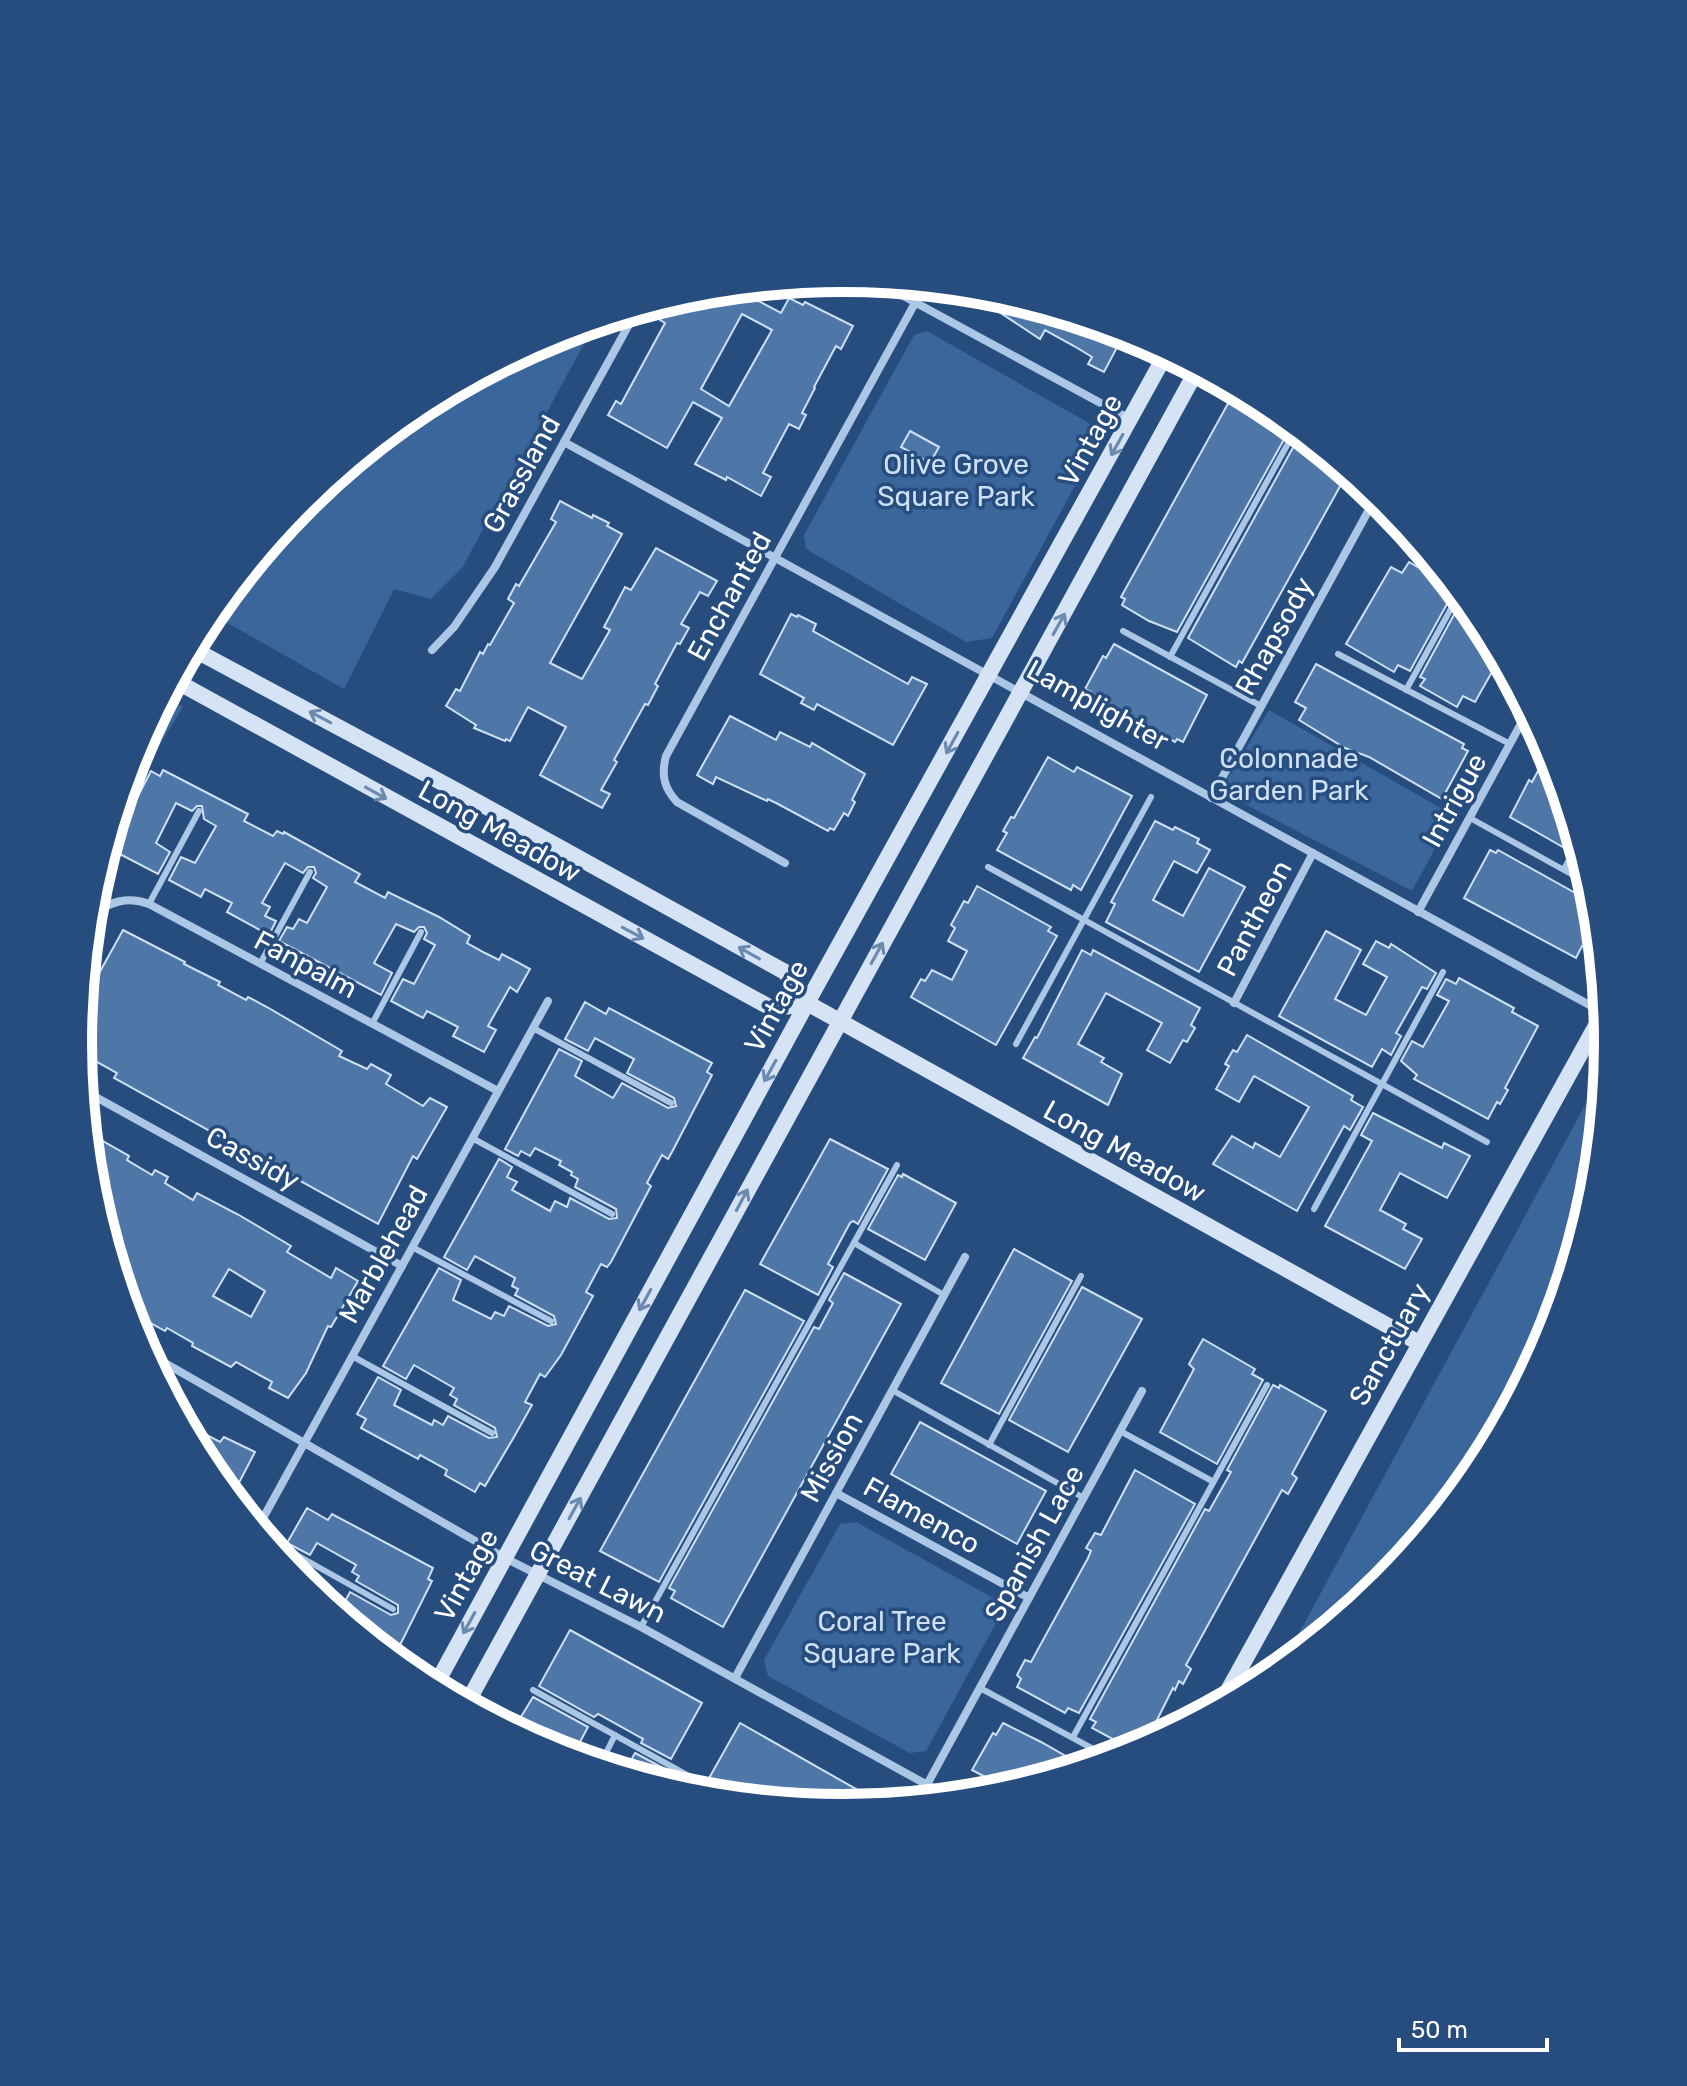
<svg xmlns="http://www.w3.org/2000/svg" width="1687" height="2086" viewBox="0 0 1687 2086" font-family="Rubik,sans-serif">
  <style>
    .green { fill: #3a669c }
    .building { fill: #4e76a7; stroke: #cfe0f4; stroke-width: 2; fill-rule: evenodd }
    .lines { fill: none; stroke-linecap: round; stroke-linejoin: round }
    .lane { stroke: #acc6e5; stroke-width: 6 }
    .street { stroke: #acc6e5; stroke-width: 8 }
    .secondary { stroke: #d5e3f5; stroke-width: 16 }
    .oneway { stroke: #6c89ae }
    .labels { text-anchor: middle; stroke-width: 7; stroke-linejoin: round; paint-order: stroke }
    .street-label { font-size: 28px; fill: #fff; stroke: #264d7e }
    .park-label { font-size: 28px; fill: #cfe0f4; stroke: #264d7e }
    .rim { fill: none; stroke: #fff; stroke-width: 10 }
  </style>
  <rect width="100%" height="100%" fill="#264d7e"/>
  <g class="green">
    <path d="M596,322L462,568L431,599L394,589L344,689L210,613L303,501L419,406L551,336Z"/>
    <path d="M927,331L1094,426L1096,447L992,638L966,642L806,549L804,535L914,335Z"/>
    <path d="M165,697L183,707L116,816L136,750Z"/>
    <path d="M1269,710L1453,815L1412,891L1220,791Z"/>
    <path d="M1606,1071L1594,1193L1551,1336L1480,1469L1384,1585L1278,1672L1603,1072Z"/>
    <path d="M856,1522L995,1599L1000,1616L926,1751L910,1753L768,1676L764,1660L840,1524Z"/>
  </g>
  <g class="building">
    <path d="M757,286L751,297L781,313L789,298L803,305L805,302L853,326L841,349L836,346L814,387L815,388L802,413L806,415L799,429L789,424L763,473L771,477L761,496L727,477L726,480L695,464L722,418L693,402L667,448L608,415L616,401L621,404L665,323L660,320L672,299L695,292ZM742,314L772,330L729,406L701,389Z"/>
    <path d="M966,290L993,292L1124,332L1123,336L1104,372L1088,364L1092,357L1074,346L1045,330L1040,339Z"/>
    <path d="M1236,389L1269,407L1292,425L1177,632L1149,621L1122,605L1125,599L1121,597Z"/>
    <path d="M910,431L939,447L930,463L901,447Z"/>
    <path d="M1301,433L1348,472L1242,663L1239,661L1236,667L1188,638Z"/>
    <path d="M560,501L592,518L593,515L609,523L607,526L622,534L550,663L582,679L610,630L604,627L625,587L631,590L656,548L717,581L708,596L700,592L681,624L689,628L680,644L677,643L655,684L658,686L648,705L645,704L614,760L617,762L601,790L610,794L602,808L540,775L566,727L528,707L510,741L506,739L505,741L474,728L476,725L446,706L456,689L460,691L480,652L483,654L488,644L490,645L514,603L508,599L516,584L519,586L556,522L551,519Z"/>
    <path d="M1409,562L1445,583L1441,590L1452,595L1410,671L1398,665L1394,672L1346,644L1391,567L1402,573Z"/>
    <path d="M1462,600L1480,618L1501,656L1475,702L1463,696L1457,707L1420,686L1425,679L1420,677Z"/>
    <path d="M791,614L797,617L798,615L816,624L813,631L908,684L912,677L927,684L893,745L817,704L814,710L801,703L804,698L760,674Z"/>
    <path d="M1114,644L1207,695L1183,742L1177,739L1175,742L1089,695L1091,692L1085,689L1103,656L1106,658Z"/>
    <path d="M1316,664L1464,744L1462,748L1468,751L1442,799L1369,757L1345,748L1299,720L1306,708L1295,702Z"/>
    <path d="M730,716L776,740L780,732L810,747L812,743L865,774L852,800L855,802L848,816L844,813L834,830L830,828L828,831L778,804L768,799L767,801L716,777L713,784L697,775Z"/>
    <path d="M1550,749L1577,836L1568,850L1510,817L1529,780L1532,782Z"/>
    <path d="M1048,757L1074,772L1077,767L1132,796L1081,890L1073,885L1071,890L997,850L1007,833L1003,831L1011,817L1014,818Z"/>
    <path d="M163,770L248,814L244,821L273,836L277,831L283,834L284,832L360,874L355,882L385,898L388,892L439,917L470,936L467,943L485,953L499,960L502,954L530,969L517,992L510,987L497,1010L488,1026L496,1030L484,1052L453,1036L458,1027L427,1011L423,1018L391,1001L403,979L414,984L435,945L424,939L427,933L424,927H419L414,932L396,924L374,963L392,973L381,995L279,941L287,927L293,929L299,919L307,923L327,887L313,878L316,873L314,867H308L303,873L285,863L262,903L270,907L265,916L276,921L269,935L227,912L232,903L205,889L201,897L169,880L181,857L195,863L216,826L204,819L202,806H197L192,811L176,803L156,843L170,852L158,874L114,851L126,829L122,827L151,771L160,776Z"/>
    <path d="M1155,821L1173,830L1175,827L1199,839L1197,843L1210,850L1197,873L1174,861L1153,900L1183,916L1209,868L1245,887L1199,972L1106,922L1115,904L1111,902Z"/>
    <path d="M1490,850L1496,853L1498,850L1595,904L1599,941L1593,952L1582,946L1576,958L1464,898Z"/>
    <path d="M977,886L1051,927L1048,931L1057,936L996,1045L911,997L921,979L925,981L932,970L952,980L967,951L948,941L955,928L951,925L964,901L968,903Z"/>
    <path d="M123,930L185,962L184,964L220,982L218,985L246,1000L248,997L267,1007L342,1051L339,1056L367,1069L371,1064L391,1075L386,1084L423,1106L430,1098L447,1107L417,1159L413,1156L378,1224L114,1078L117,1073L79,1052L82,1004Z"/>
    <path d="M1326,931L1361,950L1335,999L1366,1015L1387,977L1363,964L1376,941L1389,948L1391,944L1436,973L1427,989L1422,987L1396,1033L1401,1036L1391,1055L1382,1049L1372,1067L1279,1016Z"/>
    <path d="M1082,950L1091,955L1093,950L1200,1008L1191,1025L1195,1028L1187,1042L1183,1040L1170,1063L1147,1050L1162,1023L1106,993L1078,1044L1104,1058L1101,1062L1122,1074L1108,1105L1023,1058L1035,1037L1037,1038Z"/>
    <path d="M1459,978L1514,1008L1512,1012L1538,1026L1505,1088L1508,1090L1500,1104L1497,1102L1488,1119L1414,1079L1417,1075L1401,1061L1412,1041L1423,1047L1449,1001L1437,995L1446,979L1456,984Z"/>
    <path d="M585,1002L606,1014L609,1008L712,1063L707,1072L712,1075L672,1152L668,1159L662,1155L647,1183L651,1186L611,1262L607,1267L601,1264L586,1292L593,1296L561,1355L545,1377L540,1374L525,1402L532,1405L514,1437L485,1486L480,1483L475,1492L445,1475L447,1470L420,1455L418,1459L361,1428L366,1419L357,1414L378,1377L401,1390L394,1405L432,1425L434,1420L443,1425L448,1416L489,1438L497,1437L495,1428L454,1405L457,1399L450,1395L454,1388L414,1365L406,1379L383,1366L439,1268L461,1280L453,1300L491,1319L495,1312L504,1316L509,1306L548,1326L556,1324L554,1316L515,1295L518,1289L512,1286L515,1278L475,1256L467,1270L444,1257L499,1159L512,1167L507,1177L517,1182L512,1190L550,1211L555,1201L567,1207L570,1198L609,1219L617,1218L616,1209L575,1187L578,1179L571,1175L572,1172L559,1165L561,1161L535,1148L530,1156L521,1151L518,1156L505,1149L559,1049L582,1061L575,1076L613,1098L622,1083L668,1108L676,1106L674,1098L627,1073L634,1059L595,1038L588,1051L565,1039Z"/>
    <path d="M1247,1035L1353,1096L1351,1100L1363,1107L1350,1130L1344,1126L1297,1211L1213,1164L1232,1136L1253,1148L1255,1143L1280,1157L1309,1107L1254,1076L1239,1102L1216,1089L1229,1066L1225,1064L1233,1050L1237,1052Z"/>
    <path d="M1373,1113L1442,1148L1444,1143L1470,1156L1447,1198L1400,1173L1380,1210L1406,1224L1403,1229L1422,1239L1405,1269L1325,1226L1372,1141L1361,1135Z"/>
    <path d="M87,1132L129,1156L127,1160L152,1175L155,1170L168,1177L165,1183L193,1200L197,1193L239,1215L291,1246L287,1252L331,1278L336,1268L358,1281L331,1327L328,1326L306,1373L288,1398L269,1388L272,1382L236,1362L231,1367L192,1346L193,1343L167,1328L165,1331L129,1311L93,1192ZM229,1269L265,1291L251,1317L213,1296Z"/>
    <path d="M830,1139L888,1169L858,1224L853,1221L850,1223L828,1264L833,1267L818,1295L760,1264Z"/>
    <path d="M903,1174L956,1203L925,1260L868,1229L898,1175L902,1177Z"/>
    <path d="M1014,1249L1072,1281L999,1414L941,1383Z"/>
    <path d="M844,1273L901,1304L723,1627L671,1598L675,1591L669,1588L814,1327L819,1329L833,1303L829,1300Z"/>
    <path d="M1082,1287L1142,1319L1068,1452L1009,1420Z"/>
    <path d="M745,1290L804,1321L659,1582L600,1551Z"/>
    <path d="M1203,1339L1255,1369L1252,1374L1263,1380L1217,1464L1160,1432L1194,1369L1189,1364Z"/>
    <path d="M1273,1385L1279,1388L1280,1385L1326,1411L1292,1474L1297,1478L1288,1494L1282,1490L1186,1665L1191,1669L1183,1684L1179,1681L1175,1690L1173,1688L1144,1746L1135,1751L1092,1728L1096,1722L1090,1719L1205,1509L1209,1511L1231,1472L1227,1470Z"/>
    <path d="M182,1422L220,1442L224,1437L255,1452L231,1498L207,1468Z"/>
    <path d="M920,1422L1046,1491L1017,1544L891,1474Z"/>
    <path d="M1135,1470L1195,1504L1079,1713L1068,1708L1065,1713L1017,1687L1021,1679L1017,1675L1025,1660L1031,1662L1088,1558L1091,1551L1086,1548L1095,1533L1101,1535Z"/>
    <path d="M307,1508L328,1520L332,1514L433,1568L428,1579L432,1581L393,1659L338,1614L350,1592L391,1615L398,1613V1605L356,1581L359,1576L352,1572L356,1565L317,1543L310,1555L287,1543Z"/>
    <path d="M282,1553L304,1566L297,1578L280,1557Z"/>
    <path d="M570,1630L702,1703L671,1759L641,1743L643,1739L598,1714L594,1717L539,1686Z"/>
    <path d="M533,1697L588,1727L572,1757L550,1750L513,1730Z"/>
    <path d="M740,1723L870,1797L865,1806L843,1808L733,1798L730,1792L708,1780Z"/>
    <path d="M1003,1723L1041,1742L1083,1766L1008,1789L972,1770L993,1733L996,1735Z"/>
    <path d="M635,1753L665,1769L657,1783L624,1773Z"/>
  </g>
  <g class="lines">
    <g class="lane">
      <path d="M1123,631L1261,706"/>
      <path d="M1338,654L1510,744"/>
      <path d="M1170,657L1296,429"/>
      <path d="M1406,690L1458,596"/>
      <path d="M1470,818L1591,885"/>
      <path d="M988,867L1487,1142"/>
      <path d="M1564,869L1579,842"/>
      <path d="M149,904L199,811"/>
      <path d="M260,964L310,872"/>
      <path d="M372,1024L421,932"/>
      <path d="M533,1028L671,1103"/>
      <path d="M1016,1044L1151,797"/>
      <path d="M472,1138L612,1214"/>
      <path d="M1314,1209L1443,972"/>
      <path d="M854,1243L944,1295"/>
      <path d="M412,1247L551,1321"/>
      <path d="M352,1356L492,1433"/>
      <path d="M892,1390L1084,1498"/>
      <path d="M1120,1431L1212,1481"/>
      <path d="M989,1445L1081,1276"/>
      <path d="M263,1536L393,1609"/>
      <path d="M641,1627L897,1165"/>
      <path d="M980,1688L1110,1758"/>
      <path d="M533,1690L727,1797"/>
      <path d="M1073,1737L1267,1385"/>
      <path d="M600,1765L615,1735"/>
    </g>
    <g class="street">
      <path d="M874,280L1130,419"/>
      <path d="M564,442L1604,1013"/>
      <path d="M1372,503L1397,517"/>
      <path d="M432,650L454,627L495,567L637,310"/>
      <path d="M1211,798L1377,495"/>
      <path d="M785,863L677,802C664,788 661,775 666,756L915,303"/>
      <path d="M1418,912L1529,709"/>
      <path d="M91,914C110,903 127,895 149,904L498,1091"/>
      <path d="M1234,1003L1313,853"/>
      <path d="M83,1090L402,1266"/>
      <path d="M144,1351L505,1558L641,1627L951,1798"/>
      <path d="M836,1493L1029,1598"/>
      <path d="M257,1529L548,1001"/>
      <path d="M735,1678L965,1257"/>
      <path d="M918,1801L1142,1391"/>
    </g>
    <g class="secondary">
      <path d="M191,648L463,794L785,972L807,1003L1419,1343"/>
      <path d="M174,680L773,1009L807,1003"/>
      <path d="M434,1688L807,1003L1167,352"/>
      <path d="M466,1705L1198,368"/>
      <path d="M1220,1705L1603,1013L1606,1015"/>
    </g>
  </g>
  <defs><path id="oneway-shaft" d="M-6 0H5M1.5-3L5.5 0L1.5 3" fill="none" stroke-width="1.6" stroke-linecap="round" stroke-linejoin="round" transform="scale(2)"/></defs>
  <g class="oneway">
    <use href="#oneway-shaft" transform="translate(1117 445) rotate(119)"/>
    <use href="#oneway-shaft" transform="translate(1059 624) rotate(-61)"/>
    <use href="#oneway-shaft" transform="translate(320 717) rotate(-152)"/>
    <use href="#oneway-shaft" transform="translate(952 743) rotate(119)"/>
    <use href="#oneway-shaft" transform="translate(376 793) rotate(29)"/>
    <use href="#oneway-shaft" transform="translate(633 933) rotate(28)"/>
    <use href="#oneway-shaft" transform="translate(749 953) rotate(-151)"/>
    <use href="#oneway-shaft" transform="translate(877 953) rotate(-61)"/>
    <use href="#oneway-shaft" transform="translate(770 1071) rotate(119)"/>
    <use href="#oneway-shaft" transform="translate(742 1200) rotate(-62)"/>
    <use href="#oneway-shaft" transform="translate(645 1300) rotate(119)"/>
    <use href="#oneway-shaft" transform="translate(575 1508) rotate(-61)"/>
    <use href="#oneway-shaft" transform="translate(469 1623) rotate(119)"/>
  </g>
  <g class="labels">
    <g class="street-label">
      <text transform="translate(1090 440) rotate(-61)" y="10">Vintage</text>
      <text transform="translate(521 474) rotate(-61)" y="10">Grassland</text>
      <text transform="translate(729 596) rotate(-61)" y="10">Enchanted</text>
      <text transform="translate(1274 636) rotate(-61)" y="10">Rhapsody</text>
      <text transform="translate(1098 705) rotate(29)" y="10">Lamplighter</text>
      <text transform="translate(1454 800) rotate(-61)" y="10">Intrigue</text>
      <text transform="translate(500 831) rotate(29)" y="10">Long Meadow</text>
      <text transform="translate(1254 918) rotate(-62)" y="10">Pantheon</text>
      <text transform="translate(306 964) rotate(28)" y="10">Fanpalm</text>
      <text transform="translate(776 1006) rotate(-61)" y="10">Vintage</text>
      <text transform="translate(1125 1151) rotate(29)" y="10">Long Meadow</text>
      <text transform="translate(253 1158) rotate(29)" y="10">Cassidy</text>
      <text transform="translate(383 1254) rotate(-61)" y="10">Marblehead</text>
      <text transform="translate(1389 1344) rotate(-61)" y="10">Sanctuary</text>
      <text transform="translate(831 1457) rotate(-61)" y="10">Mission</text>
      <text transform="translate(922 1515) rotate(29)" y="10">Flamenco</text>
      <text transform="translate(1034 1543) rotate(-61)" y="10">Spanish Lace</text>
      <text transform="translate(466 1575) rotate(-61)" y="10">Vintage</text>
      <text transform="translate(598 1581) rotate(27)" y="10">Great Lawn</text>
    </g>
    <g class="park-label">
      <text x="956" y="474">Olive Grove<tspan x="956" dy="32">Square Park</tspan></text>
      <text x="1289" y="768">Colonnade<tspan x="1289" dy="32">Garden Park</tspan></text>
      <text x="882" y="1631">Coral Tree<tspan x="882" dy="32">Square Park</tspan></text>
    </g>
  </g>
  <path d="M0 0H1687V2086H0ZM92 1043a751 751 0 1 1 1502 0a751 751 0 1 1-1502 0Z" fill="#264d7e" fill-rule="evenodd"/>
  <path class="rim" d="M92 1043a751 751 0 1 1 1502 0a751 751 0 1 1-1502 0Z"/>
  <path d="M1399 2038v12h148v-12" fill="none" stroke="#ffffff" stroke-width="4"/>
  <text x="1411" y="2038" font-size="24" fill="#ffffff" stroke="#264d7e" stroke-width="6" paint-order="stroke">50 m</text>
</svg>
